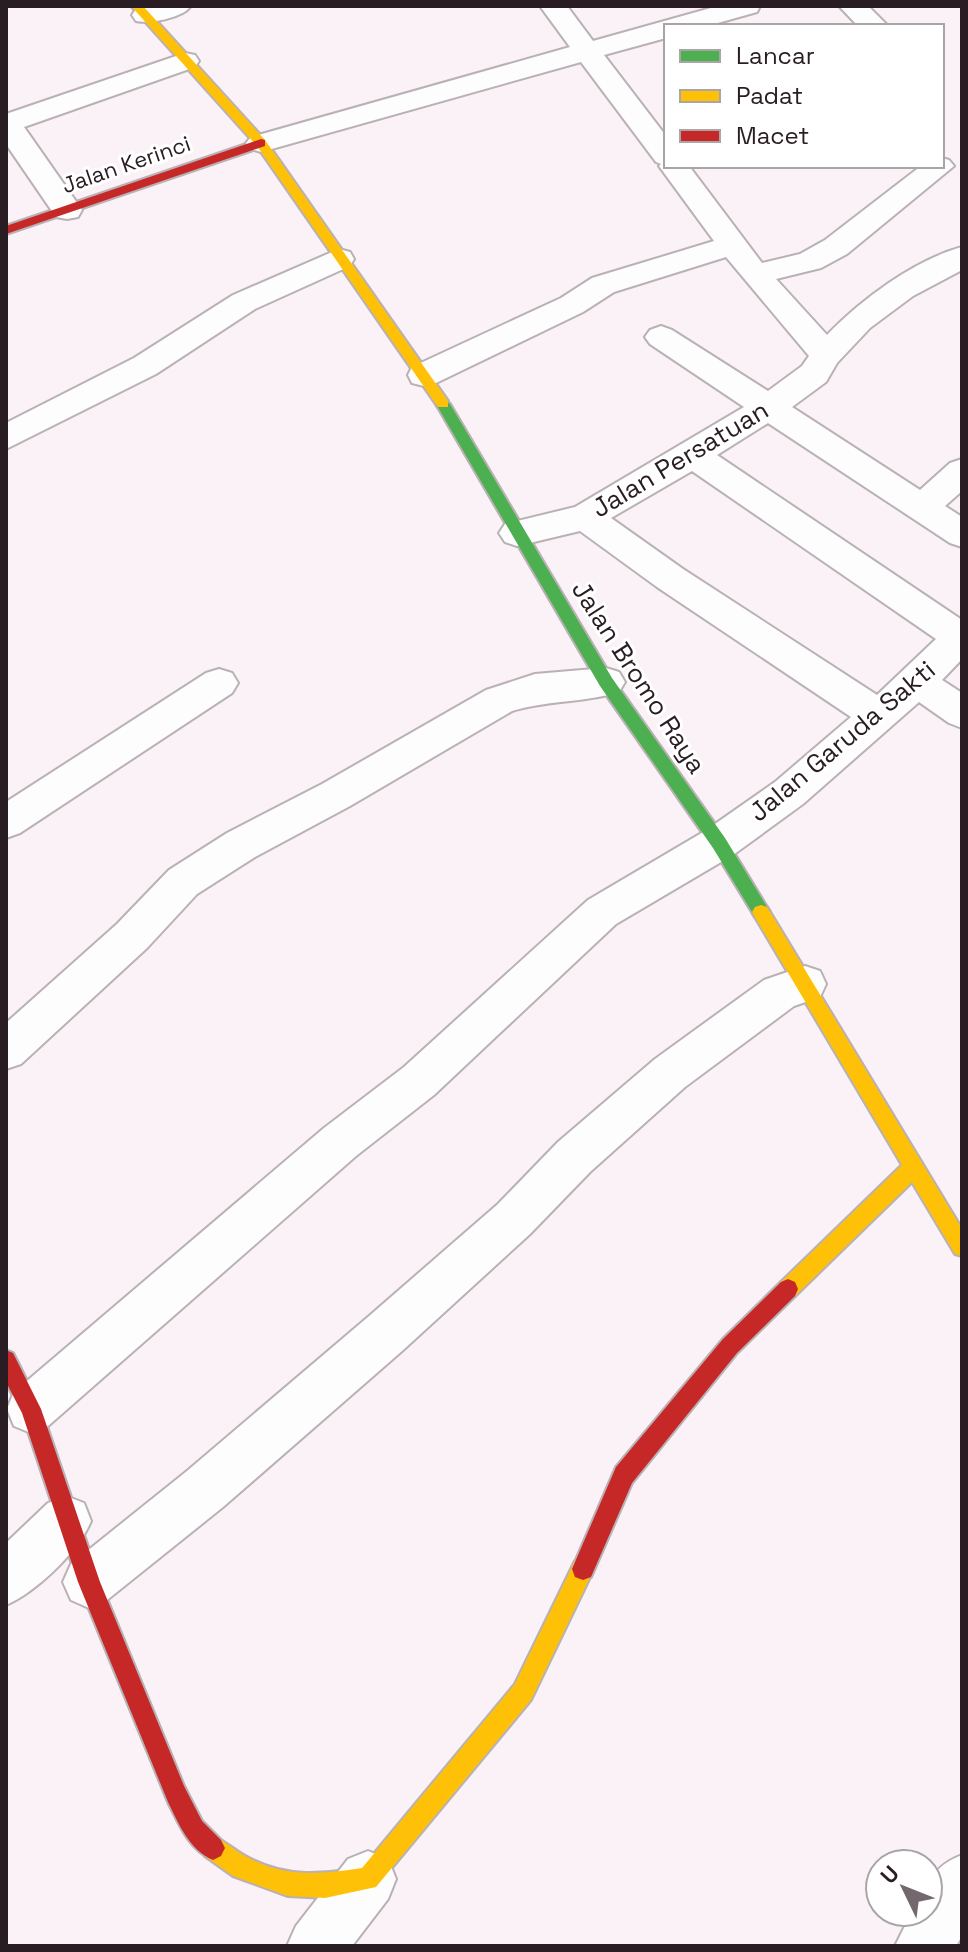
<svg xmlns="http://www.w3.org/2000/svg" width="968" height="1952" viewBox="0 0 968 1952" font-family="'Space Grotesk',sans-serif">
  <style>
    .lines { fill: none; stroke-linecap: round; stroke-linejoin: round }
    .street-casing { stroke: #bab1b5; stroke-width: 4 }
    .fast-casing { stroke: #bab1b5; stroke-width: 4 }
    .slow-casing { stroke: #bab1b5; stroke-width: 4 }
    .jam-casing { stroke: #bab1b5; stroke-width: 4 }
    .street { fill: #fefdfe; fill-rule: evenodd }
    .fast { fill: #4caf50; fill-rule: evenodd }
    .slow { fill: #ffc107; fill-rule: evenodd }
    .jam { fill: #c62828; fill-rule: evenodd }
    .labels { text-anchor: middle; stroke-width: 6; stroke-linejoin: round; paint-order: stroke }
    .far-street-label { font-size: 22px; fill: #291d23; stroke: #fff }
    .street-label { font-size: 26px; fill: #291d23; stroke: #fff }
  </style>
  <rect width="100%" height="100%" fill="#faf2f6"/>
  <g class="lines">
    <g class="street-casing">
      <g id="street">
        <path d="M148,6H191C182,18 151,24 136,21L132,15L136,9Z"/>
        <path d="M540,6H567L593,41L718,6H760L757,12L707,26H666V38L604,55L666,136V166H689L762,263L800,254L825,240L921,166H942V158L949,160L954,166L847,254L821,268L776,279L827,335C861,300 914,260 962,247V270L913,296L870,328L837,363L826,382L792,407L920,490L950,463L962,459V491L945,506L962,517V547L950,543L768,423L717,455L962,620V659L942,680L962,693V728L949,723L919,702L803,804L733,855L616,924L434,1095L356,1156L48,1426L31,1433L14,1426L7,1409L14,1392L324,1128L404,1067L588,900L705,831L775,782L851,717L657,587L580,531L517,546L505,542L499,533L505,524L575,507L744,407L650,344L645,337L650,330L661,326L672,330L768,391L802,366L809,356L726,257L614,292L583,312L436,383L424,386L412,383L408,375L412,367L561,298L592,278L714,241L659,166L661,164L656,162L581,62L261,152L251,149L246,143L251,137L570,47ZM692,471L936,639L877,695L683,569L611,518Z"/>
        <path d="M839,6H868L888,26H858Z"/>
        <path d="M185,53L195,55L199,61L195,67L24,127L82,210L78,217L67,219L56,217L6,144V114Z"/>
        <path d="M339,249L350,252L354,259L350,266L255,309L156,374L6,449V423L134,358L233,295Z"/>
        <path d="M606,668L619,672L625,682L619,692C584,703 547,700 512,711L350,806L255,857L197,894L147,948L21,1064L6,1069V1023L117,924L169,870L227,833L322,784L486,690L535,674Z"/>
        <path d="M219,669L232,673L238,683L232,693L20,833L6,838V802L206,673Z"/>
        <path d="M805,966L820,971L826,984L820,997L794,1006L685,1087L590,1172L530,1234L402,1351L223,1507L107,1600L89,1608L71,1600L63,1582L71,1564L187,1471L368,1317L498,1204L558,1142L655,1059L764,980Z"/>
        <path d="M66,1496L84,1503L91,1521C79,1551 36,1592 6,1605V1543L48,1503Z"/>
        <path d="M368,1851L388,1859L396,1879L388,1899L352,1946H287L296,1926L348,1859Z"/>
        <path d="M962,1855V1936L956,1946H895L912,1912H928C928,1880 932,1867 962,1855Z"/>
      </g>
    </g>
    <g class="fast-casing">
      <path id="fast" d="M443,399L450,404L612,678L725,838L767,907L770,912L767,917H755L713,848L600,686L436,404Z"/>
    </g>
    <g class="slow-casing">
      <g id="slow">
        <path d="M131,6H143L265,140L448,401V407H438L257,146Z"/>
        <path d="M761,905L767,907L962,1229V1256L955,1254L912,1182L795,1296L788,1299L781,1296L778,1289L781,1282L902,1165L755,917L752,912L755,907Z"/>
        <path d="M583,1558L591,1561L594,1569L531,1700L376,1887L325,1898L288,1896L233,1876L205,1856L201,1848L205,1840L213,1836C227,1842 237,1853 251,1859C288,1878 322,1874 362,1868L515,1684L575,1561Z"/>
      </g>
    </g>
    <g class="jam-casing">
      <g id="jam">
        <path d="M261,139L265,140V146L6,234V226Z"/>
        <path d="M788,1279L795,1282L798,1289L795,1296L737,1353L632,1483L591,1577L583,1580L575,1577L572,1569L616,1467L723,1339L781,1282Z"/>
        <path d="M6,1350L13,1353L41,1409L100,1582L184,1786L202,1821L221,1840L225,1848L221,1856L213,1860C189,1850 179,1824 168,1802L78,1582L22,1413L6,1382Z"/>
      </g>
    </g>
    <use href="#street" class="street"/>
    <use href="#fast" class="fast"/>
    <use href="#slow" class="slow"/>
    <use href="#jam" class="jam"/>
  </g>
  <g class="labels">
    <g class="far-street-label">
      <text transform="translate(126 164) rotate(-19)" y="8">Jalan Kerinci</text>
    </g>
    <g class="street-label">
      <text transform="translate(680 459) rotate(-31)" y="9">Jalan Persatuan</text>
      <text transform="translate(639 677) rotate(57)" y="9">Jalan Bromo Raya</text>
      <text transform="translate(842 741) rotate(-40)" y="9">Jalan Garuda Sakti</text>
    </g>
  </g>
  <rect width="968" height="1952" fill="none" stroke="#291d23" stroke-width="16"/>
  <rect x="664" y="24" width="280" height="144" fill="#ffffff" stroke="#a9a5a7" stroke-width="2"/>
  <rect x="680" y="50" width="40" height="12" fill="#4caf50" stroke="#a9a5a7" stroke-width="2"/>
  <text x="736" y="64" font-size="24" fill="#291d23">Lancar</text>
  <rect x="680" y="90" width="40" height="12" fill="#ffc107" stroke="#a9a5a7" stroke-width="2"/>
  <text x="736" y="104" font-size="24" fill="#291d23">Padat</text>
  <rect x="680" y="130" width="40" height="12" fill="#c62828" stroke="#a9a5a7" stroke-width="2"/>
  <text x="736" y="144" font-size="24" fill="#291d23">Macet</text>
  <g transform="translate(904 1888) rotate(313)"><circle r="38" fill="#ffffff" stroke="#a9a5a7" stroke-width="2"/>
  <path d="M0-6L14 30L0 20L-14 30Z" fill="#72686d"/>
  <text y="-12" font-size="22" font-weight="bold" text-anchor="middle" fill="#291d23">U</text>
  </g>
</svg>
